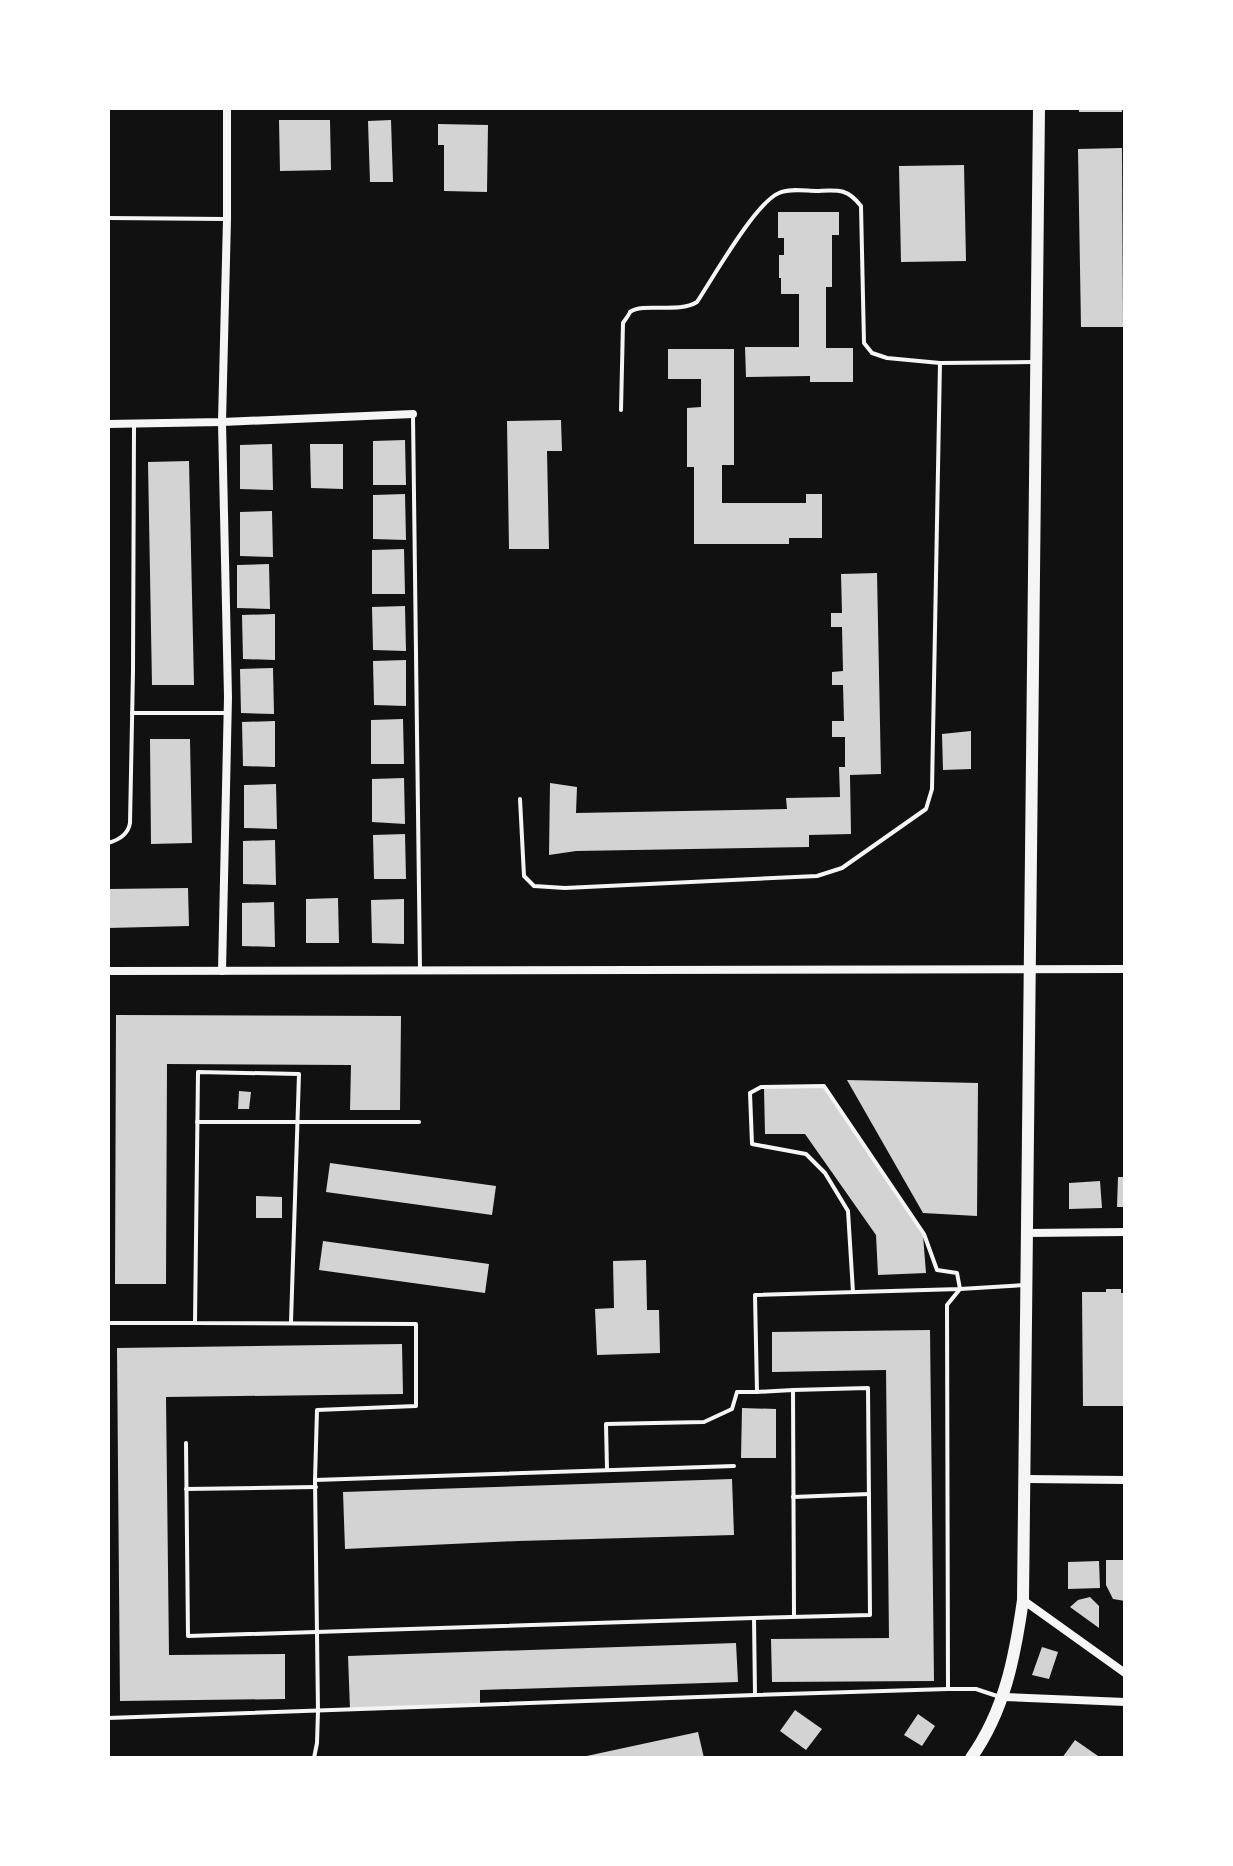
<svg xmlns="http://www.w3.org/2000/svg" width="1233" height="1866" viewBox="0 0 1233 1866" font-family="Raleway,sans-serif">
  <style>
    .building { fill: #d3d3d3 }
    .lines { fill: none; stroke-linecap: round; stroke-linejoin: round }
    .service { stroke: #f5f5f5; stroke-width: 4 }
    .minor { stroke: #f5f5f5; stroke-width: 8 }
    .secondary { stroke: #f5f5f5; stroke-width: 12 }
  </style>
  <rect width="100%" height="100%" fill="#111"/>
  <g class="building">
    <rect x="1079" y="108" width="43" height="4"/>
    <path d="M279,120H330L331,170L280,171Z"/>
    <path d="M391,120L393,182H370L368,121Z"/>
    <path d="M438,124L488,125L487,192L444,191V145H438Z"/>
    <path d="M1122,148L1123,327H1081L1078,149Z"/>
    <path d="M964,165L966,261L901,262L899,166Z"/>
    <path d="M778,212H839V235H832V287H826V348H853V382H810V376L746,377L745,347H799V294H781V278H779V255H784V238H778Z"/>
    <path d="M668,349H734V465H722V503H806V494H822V538H789V544H694V467H687V408L701,407V379H668Z"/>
    <path d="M561,420L562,451H547L549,549H509L507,421Z"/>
    <path d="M405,440L406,485H373V441Z"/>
    <path d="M272,444L273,490L240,489V445Z"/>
    <path d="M310,444H343V489L311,488Z"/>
    <path d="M189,461L194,685H152L148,462Z"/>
    <path d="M405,494L406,540L373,539V495Z"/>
    <path d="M272,511L273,557L240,556V512Z"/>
    <path d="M404,549L405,594H372V550Z"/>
    <path d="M269,564L270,609L237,608V565Z"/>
    <path d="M877,573L881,774L850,775L851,834L809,835V847L576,851L549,855L550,783L577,787L576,813L787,809L786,798L840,797L839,767H845V737H832V721H844L843,685H832V672L843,671L842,627H831V613H842L841,574Z"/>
    <path d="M405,606L406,651L373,650L372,607Z"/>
    <path d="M275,614V660L243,659L242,615Z"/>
    <path d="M406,660V706L374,705L373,661Z"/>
    <path d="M273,668L274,714L241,713L240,669Z"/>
    <path d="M403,719L404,764H371V720Z"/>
    <path d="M275,721V767L243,766L242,722Z"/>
    <path d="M971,731V769L943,770L942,734Z"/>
    <path d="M150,739H190L192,843L151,844Z"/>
    <path d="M404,778L405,824L372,822V779Z"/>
    <path d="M276,784L277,829L244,828V785Z"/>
    <path d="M405,834L406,879H374L373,835Z"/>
    <path d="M275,840L276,885L243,884V841Z"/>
    <path d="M188,888L189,926L108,928V889Z"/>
    <path d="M338,898L339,943H306V899Z"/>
    <path d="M404,899V944L372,943L371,900Z"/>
    <path d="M274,902L275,947L242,946V903Z"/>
    <path d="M116,1015L401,1016L400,1110H350L351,1065L167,1064L166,1284H115Z"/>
    <path d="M847,1080L978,1083L977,1216L923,1213Z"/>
    <path d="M824,1087L923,1235L926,1273L878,1275L876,1235L805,1134H765L764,1088Z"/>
    <path d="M239,1091L251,1092L249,1109H238Z"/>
    <path d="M330,1163L496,1186L492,1215L326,1192Z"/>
    <path d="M1118,1177H1125V1207H1117Z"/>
    <path d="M1100,1181L1102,1208L1069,1209V1183Z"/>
    <path d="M256,1196L282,1197V1218H256Z"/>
    <path d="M323,1241L489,1264L485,1293L319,1270Z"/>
    <path d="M646,1260L647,1310H659L660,1353L597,1355L595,1309L614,1308L613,1261Z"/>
    <path d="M1106,1289H1121V1293H1125V1406H1083L1082,1292H1106Z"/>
    <path d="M930,1330L934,1681L772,1682L771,1639L889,1638L886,1370L772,1372V1332Z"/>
    <path d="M402,1344L403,1394L166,1397L169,1655L285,1654V1699L120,1701L117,1348Z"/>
    <path d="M742,1408L776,1409V1458H741Z"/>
    <path d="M732,1479L734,1535L518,1541L345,1549L343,1492Z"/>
    <path d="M1106,1560H1125V1601L1113,1599L1106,1585Z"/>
    <path d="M1099,1561L1100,1588L1068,1589V1562Z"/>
    <path d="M1090,1597L1099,1606V1628L1070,1607L1078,1600Z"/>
    <path d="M736,1643L738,1682L480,1690V1704L350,1709L348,1656Z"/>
    <path d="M1042,1647L1058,1652L1049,1679L1032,1675Z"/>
    <path d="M795,1710L822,1729L806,1750L780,1731Z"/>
    <path d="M918,1714L935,1726L922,1746L904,1735Z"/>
    <path d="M698,1732L704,1758H582V1757Z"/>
    <path d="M1075,1740L1101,1758H1062Z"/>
  </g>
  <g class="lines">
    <g class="service">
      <path d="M108,218L225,219"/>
      <path d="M621,410L623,323C623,323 630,313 630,312C644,302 678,314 697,302C713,278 755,203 779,193C789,188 806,191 817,191C838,190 847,188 861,206L864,343L872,353L887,358L940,363L1033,362"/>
      <path d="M413,416L420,970"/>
      <path d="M132,713H226"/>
      <path d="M520,799L524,876L534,886L565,888L817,876L842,868L926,809L932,789L940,363"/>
      <path d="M108,843C119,840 128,835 130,823L133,671L134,426"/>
      <path d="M197,1122H419"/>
      <path d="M853,1292L848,1211L825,1173L806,1154L752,1144L750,1093L761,1087L824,1086L924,1234L937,1270L957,1273L960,1289L947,1305L948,1689"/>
      <path d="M291,1322L299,1074L198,1072L195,1323L416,1324V1406L317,1410L315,1480"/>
      <path d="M108,1323H195"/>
      <path d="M757,1392L793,1390"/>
      <path d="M186,1443L188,1636L754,1618"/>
      <path d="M607,1469L606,1424L704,1422L732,1409L737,1392H757L755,1295L960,1289L1025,1285"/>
      <path d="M186,1489L316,1487"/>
      <path d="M793,1497L869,1494"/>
      <path d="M794,1616L793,1390L868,1388L870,1615L754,1618L755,1695L948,1689H976L1000,1697"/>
      <path d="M108,1718L755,1695"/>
      <path d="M314,1758L317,1743L318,1711L315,1480L734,1466"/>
    </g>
    <g class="minor">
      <path d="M108,424L222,422L413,414"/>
      <path d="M108,971L1125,969"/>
      <path d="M222,971L228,697L222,422L227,219V108"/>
      <path d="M1028,1233L1125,1232"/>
      <path d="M1026,1479L1125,1480"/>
      <path d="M1023,1600L1125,1673"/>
      <path d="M1003,1697L1125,1702"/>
    </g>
    <path class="secondary" d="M971,1758C1005,1710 1015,1656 1023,1600L1039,108"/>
  </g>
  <rect width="1233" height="1866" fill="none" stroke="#ffffff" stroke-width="220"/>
</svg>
